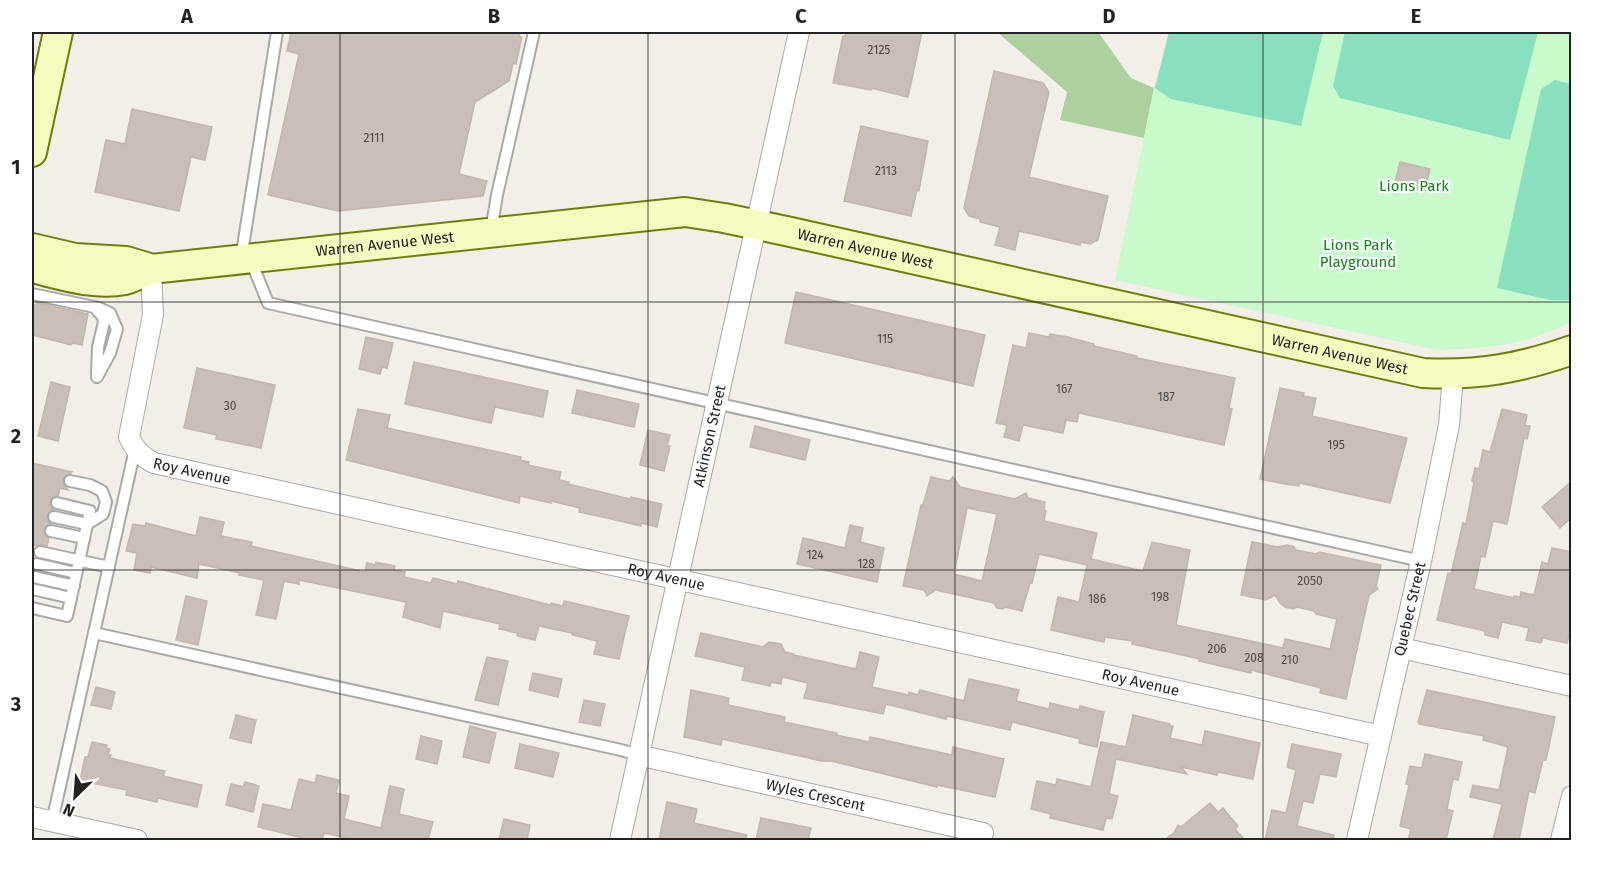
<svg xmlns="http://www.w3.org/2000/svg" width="1603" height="872" viewBox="0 0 1603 872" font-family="'Fira Sans',sans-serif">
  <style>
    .forest { fill: #add19e }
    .park { fill: #c8facc }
    .pitch { fill: #88e0be }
    .building { fill: #c7bfb8; stroke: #c4b6ab; stroke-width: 1.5; fill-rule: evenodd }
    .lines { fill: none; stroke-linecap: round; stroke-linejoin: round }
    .lane-casing { stroke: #a9a9a9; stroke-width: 14 }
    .street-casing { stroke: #a9a9a9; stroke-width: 22 }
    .secondary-casing { stroke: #707d05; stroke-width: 32 }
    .lane { stroke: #fff; stroke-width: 10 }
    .street { stroke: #fff; stroke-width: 20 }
    .secondary { stroke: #f7fabf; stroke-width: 28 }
    .grid { fill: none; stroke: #222; stroke-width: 1.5; stroke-opacity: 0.55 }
    .labels { text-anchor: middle; stroke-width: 4.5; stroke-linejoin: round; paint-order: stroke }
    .number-label { font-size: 12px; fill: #4b4948 }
    .park-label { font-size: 15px; fill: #0c8416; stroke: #fff }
    .street-label { font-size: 15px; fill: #222; stroke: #fff }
    .neatline { fill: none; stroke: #222; stroke-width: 2 }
    .grid-label { font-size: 20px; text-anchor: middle; font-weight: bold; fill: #222 }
  </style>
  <rect width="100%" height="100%" fill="#f2efe9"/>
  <path class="forest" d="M997,32H1098L1131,78L1154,88L1144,138L1060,120L1067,92Z"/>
  <path class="park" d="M1169,32H1571V322C1524,346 1489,348 1437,350L1115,280L1154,88Z"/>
  <g class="pitch">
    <path d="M1169,32H1323L1301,126L1171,99L1155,88Z"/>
    <path d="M1345,32H1538L1510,140L1340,98L1333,86Z"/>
    <path d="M1555,80L1571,84L1572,300H1550L1497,288L1541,89Z"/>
  </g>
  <g class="building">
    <path d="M291,32H520L519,37H522L516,64L513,63L509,81L475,102L459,174L487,181L483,196L338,211L268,195L299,54L287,51Z"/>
    <path d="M846,32H922L908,97L871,88V90L833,83L843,36H845Z"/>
    <path d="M994,71L1043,83L1049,92L1029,177L1108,196L1098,240L1090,244L1081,242L1080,245L1019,231L1015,250L995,245L1000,227L980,222V219L969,216L964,208Z"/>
    <path d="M132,109L212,127L205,160L191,157L179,211L95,192L106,140L125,144Z"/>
    <path d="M861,126L928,141L919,191L917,190L911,216L844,201Z"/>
    <path d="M1400,162L1430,169L1425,190L1395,183Z"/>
    <path d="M796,292L985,335L973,386L785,343Z"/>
    <path d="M38,303L88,314L82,345L73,343L71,345L32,335V307Z"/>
    <path d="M1029,333L1049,337L1050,334L1068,337L1094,344V346L1137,356V358L1235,378L1229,408L1232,409L1224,445L1079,413L1077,422L1066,420L1063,433L1023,425L1019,441L1004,437L1007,425L996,423L1013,345L1026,348Z"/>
    <path d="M366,337L393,343L387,368L382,367L380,374L359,369Z"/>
    <path d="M414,362L548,391L543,417L495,407L491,423L405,404Z"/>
    <path d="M197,368L275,385L261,448L216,439L217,435L184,428Z"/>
    <path d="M51,382L70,387L58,441L38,436Z"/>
    <path d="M1280,388L1304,393L1303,396L1316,398L1312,416L1407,438L1390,503L1299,483V486L1285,484L1260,479Z"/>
    <path d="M577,390L639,404L634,427L572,413Z"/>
    <path d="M358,409L390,415L387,428L521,457L520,460L529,462L528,465L561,472L559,480L569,482L568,484L630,499L631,497L662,504L657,527L642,523L641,526L607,518L579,512L580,508L551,501V503L520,496L519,503L346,460Z"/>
    <path d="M1502,409L1527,415L1525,425L1530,426L1527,439L1524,438L1507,524L1493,521L1485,557L1481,556L1474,589L1514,598V596L1520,597L1521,592L1534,595L1542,562L1548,564L1552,548L1572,552V636L1569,635L1567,643L1543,638L1541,643L1526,640L1529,628L1502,622L1498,638L1485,635V631L1437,620L1448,573L1451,574L1463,523L1466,524L1474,482L1472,481L1475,468L1479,469L1483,450L1490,452Z"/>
    <path d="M755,426L810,440L805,460L750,447Z"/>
    <path d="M648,430L670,435L667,446H670L664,471L640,465Z"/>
    <path d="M32,463L72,472L63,479V484L68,490L60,488L58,496H54L50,501V506L54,510L47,515V520L51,524L46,526L44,530L46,536L49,538L47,546L32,545Z"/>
    <path d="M931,477L949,481L953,477L960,487L1015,499L1026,493L1028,498L1045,502L1044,510L1046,511L1044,521L1097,533L1091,559L1143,571L1152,542L1190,550L1176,625L1283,648L1285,639L1330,649L1337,619L1316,614L1314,611L1297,607L1293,609L1285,607L1280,603L1275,595L1266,600L1241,595L1252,542L1278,547L1287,545L1294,547L1296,550L1316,554L1319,552L1381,565L1376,586L1378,589L1369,595L1346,699L1320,693L1321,688L1251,670V673L1199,661L1200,659L1132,644L1133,641L1105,637L1104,642L1051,630L1058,597L1079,602L1087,565L1039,554L1032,583H1030L1022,611L1005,607L1003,609L997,608L994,603L936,590L927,596L924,590L903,586L921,505H923ZM967,508L997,514L982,581L954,574Z"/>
    <path d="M1572,481V517L1560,528L1542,507Z"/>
    <path d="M200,517L224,522L221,536L252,542L251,546L295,556L365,572L367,563L375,565L376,562L395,566L394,570L405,572L404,577L431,583L433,578L457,584L458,581L550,605L551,603L563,606L564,601L629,616L619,659L594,654L597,641L572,635V633L539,626L535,640L517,636L518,633L499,629L500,624L443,611L440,628L403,617L406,602L299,580V584L284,581L276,619L256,615L264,580L239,575L240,573L199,564L197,578L151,567L150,573L134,570L137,553L126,551L133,524L145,526L146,523L196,536Z"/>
    <path d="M850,525L863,528L860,542L884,548L877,582L797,564L803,538L845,548Z"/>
    <path d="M186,596L207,601L198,645L176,640Z"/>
    <path d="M701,633L763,647L769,642L781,644L785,652L794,654V655L856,669L860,652L879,657L872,687L909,695V692L918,695L920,690L964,701L969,679L1019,690L1016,701L1049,709L1050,703L1079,710L1080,706L1104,712L1097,747L1079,743L1080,739L1012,722L1010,730L947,716L946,719L886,704L883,714L804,698L808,683L782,677L781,684L771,682L770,686L742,680L745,667L695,656Z"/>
    <path d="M487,657L508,661L498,705L475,700Z"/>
    <path d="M533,673L562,679L558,697L529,690Z"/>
    <path d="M96,687L115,692L111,709L91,705Z"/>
    <path d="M691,690L729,698L728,705L785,717L784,722L837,733L836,735L869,742L870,737L952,755L953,747L1004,759L995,797L937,785V787L831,761H822L722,739L721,745L684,737Z"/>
    <path d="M1427,690L1555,717L1546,760H1543L1535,793L1529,791L1519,840H1493L1502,804L1470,797L1473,785L1499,790L1508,747L1483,740L1484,736L1419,724L1420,722H1418Z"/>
    <path d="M584,700L605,704L600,726L579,722Z"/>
    <path d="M236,715L256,720L251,743L230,738Z"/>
    <path d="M1133,715L1170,724V726H1173L1170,738L1202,745L1205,731L1260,743L1253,779L1218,772L1217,775L1181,767L1187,774L1116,759L1109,794L1118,796L1112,819L1106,818L1103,830L1050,818L1051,814L1031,809L1037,781L1056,785L1057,779L1091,787L1101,742L1126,747Z"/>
    <path d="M470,726L496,733L489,763L463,757Z"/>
    <path d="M421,736L442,741L437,764L416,759Z"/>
    <path d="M92,742L107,745L106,748L110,749L108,755H111L110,758L165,771L163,776L202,785L197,807L158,798L157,802L126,795L127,790L80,781L85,757H88Z"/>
    <path d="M520,744L559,753L553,777L515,768Z"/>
    <path d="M1292,744L1341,754L1336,777L1320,774L1313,803L1303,801L1297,826L1334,835L1333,840H1265L1272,810L1286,813L1296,770L1287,767Z"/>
    <path d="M1425,754L1462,762L1458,780L1453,779L1447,809L1453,811L1446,840H1408L1411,829L1400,826L1409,785L1406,784L1410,766L1422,768Z"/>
    <path d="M317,775L339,780L336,793L349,796L344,819L381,828L390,786L404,789L399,814L433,822L428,840H356L324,833L322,840H302L303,838L258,827L263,804L291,810L299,779L315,783Z"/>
    <path d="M245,782L259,786L253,812L226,805L231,784L243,787Z"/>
    <path d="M667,802L697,809L694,823L747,835L746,840H659Z"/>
    <path d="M1210,803L1218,812L1223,808L1238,826L1235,829L1245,840H1164L1174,833L1178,825L1181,827Z"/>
    <path d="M761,818L811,828L808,840H756Z"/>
    <path d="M504,819L530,825L527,840H499Z"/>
  </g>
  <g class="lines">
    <g class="lane-casing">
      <g id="lane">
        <path d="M491,231L497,195L534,32"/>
        <path d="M241,259L277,32"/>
        <path d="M251,261L268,303L1421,561"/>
        <path d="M32,294L99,308L110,313L117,329L110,353L97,377"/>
        <path d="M96,309L103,317L104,322L98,347L97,373"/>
        <path d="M54,517L87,524L103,514L106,502L102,491L90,485L70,481"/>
        <path d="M51,531L84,538"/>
        <path d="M40,552L109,567"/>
        <path d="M37,564L76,573"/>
        <path d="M34,577L74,586"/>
        <path d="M32,589L71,598"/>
        <path d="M32,608L67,616L90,511L57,503"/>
        <path d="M94,633L621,750L638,755"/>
        <path d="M52,822L135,449"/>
      </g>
    </g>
    <g class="street-casing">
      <g id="street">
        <path id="s1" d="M151,269L153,315L129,437C135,450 141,456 154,463L1381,736"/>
        <path d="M1401,648L1572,686"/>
        <path id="s2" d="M638,755L983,833L981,840"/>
        <path d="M32,817L137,840"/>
        <path id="s3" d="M620,840L799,32"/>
        <path id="s4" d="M1357,840L1421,561L1449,425L1453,375"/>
        <path d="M1561,840L1572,796"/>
      </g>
    </g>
    <g class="secondary-casing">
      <g id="secondary">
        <path d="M32,152L58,32"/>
        <path d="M32,248L75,258L126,261L146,267"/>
        <path id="s5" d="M32,268C61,275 94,286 125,280C133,278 143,272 151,269L685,212L724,218L786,231L1423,373C1477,376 1521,368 1572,350"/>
      </g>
    </g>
    <use href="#lane" class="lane"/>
    <use href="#street" class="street"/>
    <use href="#secondary" class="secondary"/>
  </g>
  <path class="grid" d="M340,32V840M648,32V840M955,32V840M1263,32V840M32,302H1572M32,570H1572"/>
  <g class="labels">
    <g class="number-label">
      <text x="879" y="54">2125</text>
      <text x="374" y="142">2111</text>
      <text x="886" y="175">2113</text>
      <text x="885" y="343">115</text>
      <text x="1064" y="393">167</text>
      <text x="1166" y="401">187</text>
      <text x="230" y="410">30</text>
      <text x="1336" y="449">195</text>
      <text x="815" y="559">124</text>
      <text x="866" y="568">128</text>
      <text x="1310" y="585">2050</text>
      <text x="1160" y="601">198</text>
      <text x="1097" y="603">186</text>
      <text x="1217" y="653">206</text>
      <text x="1254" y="662">208</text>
      <text x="1290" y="664">210</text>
    </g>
    <g class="park-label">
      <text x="1414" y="191">Lions Park</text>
      <text x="1358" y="250">Lions Park<tspan x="1358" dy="17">Playground</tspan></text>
    </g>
    <g class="street-label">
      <text dy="5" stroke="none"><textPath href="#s5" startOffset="358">Warren Avenue West</textPath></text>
      <text dy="5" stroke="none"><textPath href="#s5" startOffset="844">Warren Avenue West</textPath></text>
      <text dy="5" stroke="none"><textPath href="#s5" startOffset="1330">Warren Avenue West</textPath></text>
      <text dy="5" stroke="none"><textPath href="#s3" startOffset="414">Atkinson Street</textPath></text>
      <text dy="5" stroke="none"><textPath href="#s1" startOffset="246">Roy Avenue</textPath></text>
      <text dy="5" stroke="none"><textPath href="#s1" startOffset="732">Roy Avenue</textPath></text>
      <text dy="5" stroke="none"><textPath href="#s4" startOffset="237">Quebec Street</textPath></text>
      <text dy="5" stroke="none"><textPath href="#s1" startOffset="1218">Roy Avenue</textPath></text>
      <text dy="5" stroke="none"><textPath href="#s2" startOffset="182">Wyles Crescent</textPath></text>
    </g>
  </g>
  <rect width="1603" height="872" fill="none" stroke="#ffffff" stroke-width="66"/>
  <g transform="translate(75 797) rotate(205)" stroke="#ffffff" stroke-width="4.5" paint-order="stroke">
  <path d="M0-4.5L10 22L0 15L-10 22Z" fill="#222222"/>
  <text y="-9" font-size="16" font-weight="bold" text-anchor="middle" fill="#222222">N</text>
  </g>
  <rect x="33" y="33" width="1537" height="806" class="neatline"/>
  <g class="grid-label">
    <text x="187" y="23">A</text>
    <text x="494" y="23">B</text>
    <text x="801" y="23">C</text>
    <text x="1109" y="23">D</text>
    <text x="1416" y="23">E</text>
    <text x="16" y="174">1</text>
    <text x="16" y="443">2</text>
    <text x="16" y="711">3</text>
  </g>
</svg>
